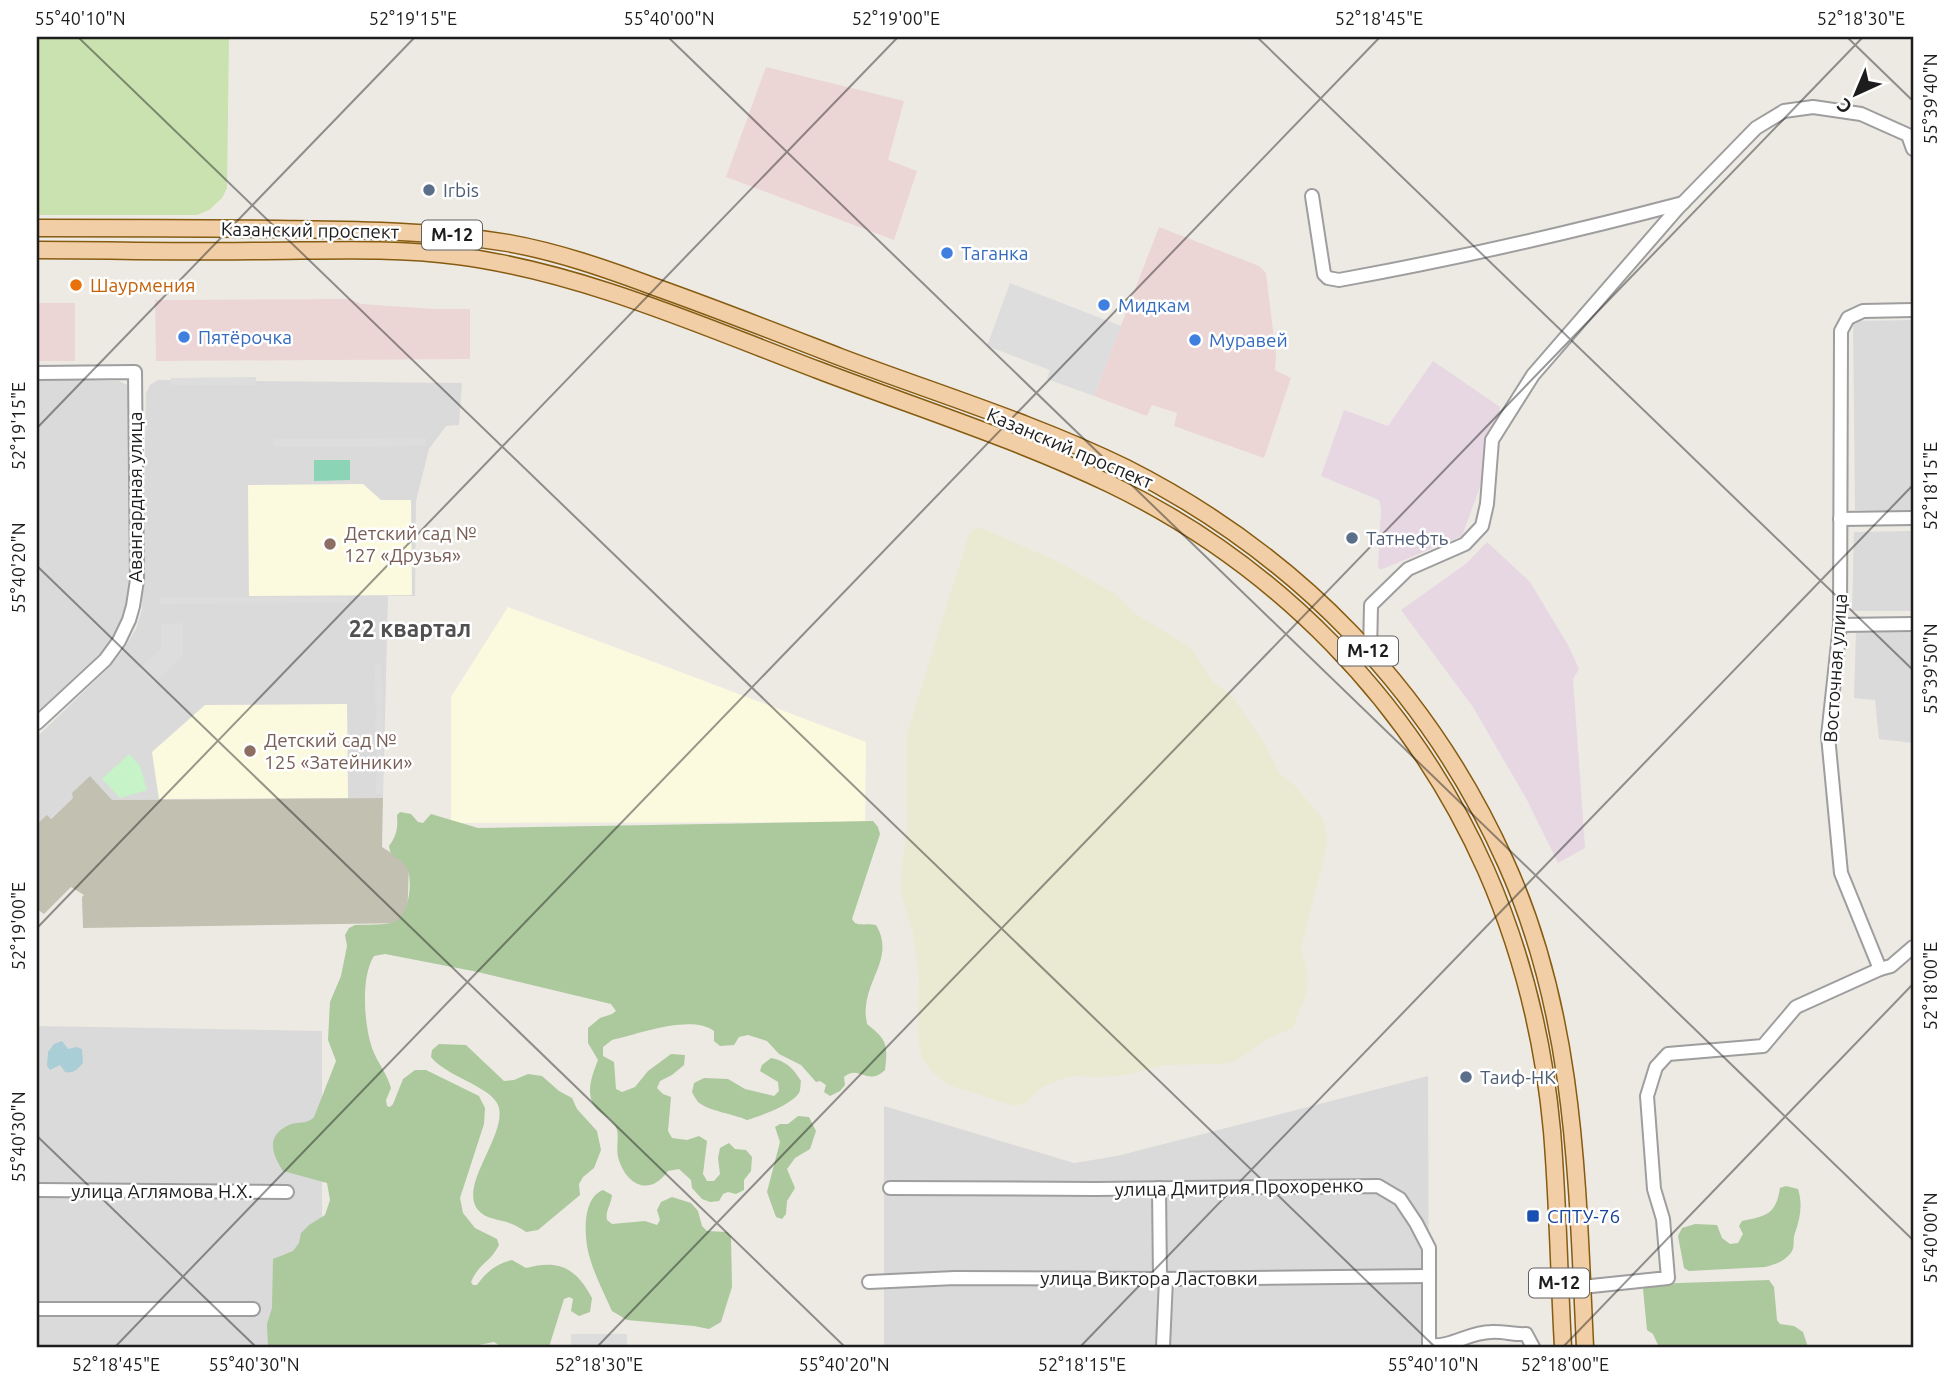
<svg xmlns="http://www.w3.org/2000/svg" width="1950" height="1384" viewBox="0 0 1950 1384" font-family="Ubuntu,sans-serif">
  <style>
    .residential { fill: #dbdada }
    .commercial { fill: #ecd5d5 }
    .industrial { fill: #e6d7e3 }
    .education { fill: #fbfadf }
    .construction { fill: #c1c0b1 }
    .farmland { fill: #e9ead1 }
    .grass { fill: #cae2af }
    .forest { fill: #acc89d }
    .park { fill: #c6f3c8 }
    .pitch { fill: #8bd4b5 }
    .parking { fill: #ddd }
    .water { fill: #a9ced6 }
    .lines { fill: none; stroke-linecap: round; stroke-linejoin: round }
    .minor-casing { stroke: #9e9e9e; stroke-width: 16 }
    .major-casing { stroke: #875b10; stroke-width: 19 }
    .minor { stroke: #fff; stroke-width: 12 }
    .major { stroke: #f1cea5; stroke-width: 16 }
    .ticks { fill: none; stroke: #1d1d1d; stroke-width: 2; stroke-opacity: 0.45 }
    .service-dot { fill: #5c6f8a; stroke: #fff; stroke-width: 2.5 }
    .shop-dot { fill: #3f7fe0; stroke: #fff; stroke-width: 2.5 }
    .food-dot { fill: #e8710a; stroke: #fff; stroke-width: 2.5 }
    .education-dot { fill: #8d6e63; stroke: #fff; stroke-width: 2.5 }
    .transit-dot { fill: #1a4fb4; stroke: #fff; stroke-width: 2.5 }
    .labels { text-anchor: middle; stroke-width: 5; stroke-linejoin: round; paint-order: stroke }
    .shield { fill: #fff; stroke: #616161; stroke-width: 2 }
    .shield-label { font-size: 18px; font-weight: bold; fill: #1d1d1d }
    .service-label { font-size: 19px; fill: #4e5e75; stroke: #fff; text-anchor: start }
    .street-label { font-size: 19px; fill: #1d1d1d; stroke: #fff }
    .shop-label { font-size: 19px; fill: #366cbe; stroke: #fff; text-anchor: start }
    .food-label { font-size: 19px; fill: #c56008; stroke: #fff; text-anchor: start }
    .education-label { font-size: 19px; fill: #785e54; stroke: #fff; text-anchor: start }
    .transit-label { font-size: 19px; fill: #164399; stroke: #fff; text-anchor: start }
    .quarter-label { font-size: 23px; font-weight: bold; fill: #505050; stroke: #fff }
    .neatline { fill: none; stroke: #1d1d1d; stroke-width: 2.5 }
    .ticks-label { font-size: 18px; text-anchor: middle; fill: #1d1d1d }
  </style>
  <rect width="100%" height="100%" fill="#edeae4"/>
  <g class="residential">
    <path d="M1913,320V512L1855,510L1853,321Z"/>
    <path d="M37,379L119,381L127,385L133,398L134,469L131,608L109,651L37,720Z"/>
    <path d="M158,380L462,383L459,425L446,426L429,449L416,501L415,596H388L383,798L112,800L73,798L50,819L37,825V737L110,666L122,652L136,629L142,609L146,393L150,385Z"/>
    <path d="M1913,531V611H1852L1854,532Z"/>
    <path d="M1856,630L1913,631V743L1879,739L1875,700L1854,698Z"/>
    <path d="M37,1026L322,1031V1347H37Z"/>
    <path d="M1428,1076L1429,1345H884V1106L1074,1163L1117,1156Z"/>
  </g>
  <g class="commercial">
    <path d="M766,67L904,101L888,160L917,171L894,240L726,177Z"/>
    <path d="M1159,227L1259,266L1266,273L1276,355L1275,370L1291,378L1264,458L1174,426L1177,413L1152,405L1147,416L1094,396Z"/>
    <path d="M350,299L361,304L435,309H470V359L156,361L155,300Z"/>
    <rect x="37" y="303" width="38" height="58"/>
  </g>
  <g class="industrial">
    <path d="M1433,361L1500,407L1487,468L1462,536L1380,570L1378,566L1381,509L1379,500L1321,476L1344,410L1388,426Z"/>
    <path d="M1487,542L1530,582L1568,645L1579,669L1573,679L1585,848L1558,863L1527,800L1473,707L1401,610L1467,563Z"/>
  </g>
  <g class="education">
    <path d="M363,484L381,500H411L412,595L249,596L248,485Z"/>
    <path d="M508,607L866,742L865,822L451,823V697Z"/>
    <path d="M347,704L348,798L159,799L152,752L205,705Z"/>
  </g>
  <path class="construction" d="M90,776L112,800L383,798L382,847L409,864L407,923L83,928L82,897L84,895L71,887L44,914L37,909V824L47,815L51,819L73,798L72,793Z"/>
  <path class="farmland" d="M981,528L1057,561L1117,595L1133,612L1192,649L1212,681L1232,696L1264,743L1280,774L1295,786L1323,819L1327,833L1326,850L1301,948L1308,976L1306,994L1293,1028L1267,1039L1236,1061L1224,1064L1164,1065L1127,1075L1100,1077L1071,1076L1042,1087L1026,1103L1014,1106L949,1085L931,1071L922,1058L919,1044L918,1022L919,977L913,933L901,893L903,857L907,827L906,737L969,534L974,529Z"/>
  <path class="grass" d="M37,37H229L227,188L222,198L209,210L197,215H37Z"/>
  <g class="forest">
    <path d="M400,812L411,814L418,822L423,823L431,814L478,828L873,821L878,827L880,834L852,919L855,923C863,926 868,923 876,925C894,955 869,976 866,1006C865,1012 866,1018 867,1024C887,1040 888,1044 885,1070C867,1087 859,1064 844,1077L845,1085L840,1091L830,1096L824,1092L826,1085L820,1081L816,1082L801,1065L779,1054L767,1041L748,1035L739,1037L734,1045L720,1046L714,1041V1031C691,1014 639,1034 612,1040L603,1047V1056L614,1062L616,1089L622,1092L635,1087L648,1071L671,1054L685,1055L684,1065L672,1075L660,1081L657,1088L663,1094L671,1097L668,1131L672,1138L687,1140L699,1136L707,1141L703,1174L707,1181H714L720,1174L718,1158L720,1148L729,1143L735,1149L746,1150L752,1157L751,1171L744,1180V1190L736,1194L728,1192L723,1194L719,1201L710,1202L702,1199L692,1188L691,1180L679,1169L668,1171C649,1198 625,1184 618,1157C616,1148 619,1138 617,1130C614,1120 606,1117 599,1111C583,1097 592,1076 598,1060L588,1043V1028L600,1018L612,1014L616,1011L611,1004L478,972L385,954L374,956C360,977 364,1030 374,1053C380,1066 387,1074 391,1088L386,1100L387,1106L390,1107L393,1104L403,1079L415,1070H426L479,1096L485,1108L484,1124L460,1198L463,1213L475,1228L497,1239L499,1245C490,1263 479,1263 471,1282L473,1285H477C486,1272 496,1264 512,1260L526,1268C559,1259 576,1268 592,1298L590,1312L579,1316L571,1311L573,1299L569,1297L564,1299L549,1347H502L494,1342L468,1347H268L267,1324L272,1308L273,1259L293,1251L299,1243L301,1233L309,1225L325,1215L330,1200L327,1183L283,1171C272,1154 265,1136 289,1125C298,1121 307,1125 314,1117L336,1061L328,1040L330,1002L341,976L347,946L345,935L349,928L355,925C367,924 382,926 394,922C409,918 414,878 406,866C400,857 390,858 389,846C397,836 398,827 397,815Z"/>
    <path d="M439,1044L466,1045L504,1081L514,1080L528,1074L542,1076L559,1091L572,1098L577,1109L597,1131L601,1150L594,1168L583,1177L579,1184L580,1195L538,1230L526,1232C522,1229 517,1226 512,1224C501,1219 486,1220 478,1210C457,1185 512,1130 497,1103C488,1086 446,1076 431,1057L432,1050Z"/>
    <path d="M771,1058C786,1061 793,1068 801,1081C800,1085 801,1089 799,1093C791,1105 761,1116 747,1120C734,1114 708,1111 698,1102C696,1099 694,1096 692,1092L694,1083L704,1078L728,1079L745,1089L774,1096L779,1091L778,1082L760,1071L762,1065Z"/>
    <path d="M798,1116L809,1117L816,1131L810,1149L795,1158L787,1169L795,1188L787,1201L786,1214L782,1219L776,1217L767,1192L780,1142L775,1127L780,1124H788Z"/>
    <path d="M1786,1186L1798,1189C1803,1205 1800,1218 1795,1233C1792,1241 1796,1247 1790,1254C1783,1262 1774,1265 1765,1267L1689,1271L1684,1268L1678,1236L1682,1228L1695,1224L1717,1225L1722,1238L1730,1244L1738,1243L1743,1234L1739,1226L1742,1221C1766,1216 1776,1215 1780,1188Z"/>
    <path d="M603,1190L612,1195C611,1205 605,1211 607,1220L612,1224L645,1221L657,1225L660,1220L657,1210L661,1202L672,1197L691,1203L698,1211L702,1226L707,1231L727,1232L731,1237L732,1287L721,1322L709,1329L694,1326L627,1320L612,1311C604,1293 594,1274 589,1255C584,1236 582,1198 603,1190Z"/>
    <path d="M1769,1280L1774,1287L1777,1320L1780,1324L1794,1326L1803,1332L1808,1347H1659L1653,1334L1647,1330L1643,1289L1650,1284Z"/>
  </g>
  <path class="park" d="M129,754L140,766L147,790L120,798L102,779Z"/>
  <path class="pitch" d="M314,460H350V480L314,481Z"/>
  <g class="parking">
    <path d="M1010,283L1121,326L1094,396L1047,379L1050,370L987,346Z"/>
    <path d="M256,377V385H171V378Z"/>
    <path d="M426,438V446L274,447V439Z"/>
    <path d="M348,597V603L160,604V598Z"/>
    <path d="M183,623V655L153,684L139,669L161,648V624Z"/>
    <path d="M382,663L383,794H376L375,664Z"/>
    <rect x="571" y="1334" width="56" height="13"/>
  </g>
  <path class="water" d="M62,1041L68,1049L76,1047L82,1049L83,1063C78,1069 73,1074 65,1072L60,1065L50,1070L47,1066L48,1052L54,1044Z"/>
  <g class="lines">
    <g class="minor-casing">
      <g id="minor">
        <path d="M1312,196L1324,274L1328,278L1339,280C1455,259 1569,233 1683,203"/>
        <path d="M37,373L135,372L137,580L133,606L129,620L119,641L105,660L37,723"/>
        <path d="M1840,519L1913,518"/>
        <path d="M1840,625L1913,624"/>
        <path d="M1370,653L1371,605L1408,569L1465,544L1482,526L1487,504L1492,440L1533,375L1677,209L1756,128L1784,111L1813,107L1861,114L1908,135L1913,149"/>
        <path d="M1880,969L1841,873L1828,736L1840,625L1841,331L1848,318L1863,311L1913,310"/>
        <path d="M890,1188L1095,1189L1378,1186L1400,1199L1416,1223L1429,1248V1345C1451,1348 1469,1332 1491,1332C1503,1331 1514,1335 1526,1334L1533,1347"/>
        <path d="M1159,1188L1160,1279"/>
        <path d="M37,1190L287,1192"/>
        <path d="M869,1282L955,1278L1160,1279L1429,1276"/>
        <path d="M1582,1287L1668,1278L1663,1219L1654,1189L1647,1096L1656,1067L1668,1054L1763,1046L1796,1007L1880,969L1891,966L1913,947"/>
        <path d="M37,1309H253"/>
        <path d="M1163,1347L1166,1279"/>
      </g>
    </g>
    <g class="major-casing">
      <g id="major">
        <path d="M37,228C117,228 198,228 278,229C355,230 431,230 508,243C558,252 607,269 655,287C717,309 778,333 840,357C935,393 1034,423 1126,468C1296,554 1428,689 1506,863C1576,1018 1577,1181 1585,1347"/>
        <path d="M37,250C109,250 181,252 253,251C321,251 390,247 458,256C581,272 702,326 818,370C915,407 1016,439 1110,484C1276,564 1411,701 1486,870C1522,952 1544,1043 1552,1131C1558,1203 1559,1275 1563,1347"/>
      </g>
    </g>
    <use href="#minor" class="minor"/>
    <use href="#major" class="major"/>
  </g>
  <path class="ticks" d="M78,37L1435,1347M668,37L1913,1240M1257,37L1913,670M1847,37L1913,101M37,428L415,37M37,566L845,1347M37,928L898,37M37,1136L256,1347M115,1347L1380,37M597,1347L1863,37M1080,1347L1913,485M1563,1347L1913,984"/>
  <g class="service-dot">
    <circle cx="429" cy="190" r="7"/>
    <circle cx="1352" cy="538" r="7"/>
    <circle cx="1466" cy="1077" r="7"/>
  </g>
  <g class="shop-dot">
    <circle cx="947" cy="253" r="7"/>
    <circle cx="1104" cy="305" r="7"/>
    <circle cx="184" cy="337" r="7"/>
    <circle cx="1195" cy="340" r="7"/>
  </g>
  <circle class="food-dot" cx="76" cy="285" r="7"/>
  <g class="education-dot">
    <circle cx="330" cy="544" r="7"/>
    <circle cx="250" cy="751" r="7"/>
  </g>
  <rect class="transit-dot" x="1526" y="1209" width="14" height="14" rx="3.5"/>
  <g class="labels">
    <g class="shield">
      <rect x="422" y="220.5" width="60" height="29" rx="5"/>
      <rect x="1338" y="636.5" width="60" height="29" rx="5"/>
      <rect x="1529" y="1268.5" width="60" height="29" rx="5"/>
    </g>
    <g class="shield-label">
      <text x="452" y="241">М-12</text>
      <text x="1368" y="657">М-12</text>
      <text x="1559" y="1289">М-12</text>
    </g>
    <g class="service-label">
      <text x="443" y="197">Irbis</text>
      <text x="1366" y="545">Татнефть</text>
      <text x="1480" y="1084">Таиф-НК</text>
    </g>
    <g class="street-label">
      <text transform="translate(310 230) rotate(1)" y="7">Казанский проспект</text>
      <text transform="translate(1070 448) rotate(23)" y="7">Казанский проспект</text>
      <text transform="translate(135 497) rotate(-90)" y="7">Авангардная улица</text>
      <text transform="translate(1835 668) rotate(-86)" y="7">Восточная улица</text>
      <text transform="translate(1239 1187) rotate(-1)" y="7">улица Дмитрия Прохоренко</text>
      <text x="162" y="1198">улица Аглямова Н.Х.</text>
      <text x="1149" y="1285">улица Виктора Ластовки</text>
    </g>
    <g class="shop-label">
      <text x="961" y="260">Таганка</text>
      <text x="1118" y="312">Мидкам</text>
      <text x="198" y="344">Пятёрочка</text>
      <text x="1209" y="347">Муравей</text>
    </g>
    <g class="food-label">
      <text x="90" y="292">Шаурмения</text>
    </g>
    <g class="education-label">
      <text x="344" y="540">Детский сад №<tspan x="344" dy="22">127 «Друзья»</tspan></text>
      <text x="264" y="747">Детский сад №<tspan x="264" dy="22">125 «Затейники»</tspan></text>
    </g>
    <g class="transit-label">
      <text x="1547" y="1223">СПТУ-76</text>
    </g>
    <g class="quarter-label">
      <text x="410" y="637">22 квартал</text>
    </g>
  </g>
  <rect width="1950" height="1384" fill="none" stroke="#ffffff" stroke-width="77"/>
  <g transform="translate(1856 94) rotate(224)" stroke="#ffffff" stroke-width="5" paint-order="stroke">
  <path d="M0-5L12 26L0 18L-12 26Z" fill="#1d1d1d"/>
  <text y="-10" font-size="19" font-weight="bold" text-anchor="middle" fill="#1d1d1d">С</text>
  </g>
  <rect x="38" y="38" width="1874" height="1308" class="neatline"/>
  <g class="ticks-label">
    <text x="80" y="25">55°40'10"N</text>
    <text x="413" y="25">52°19'15"E</text>
    <text x="669" y="25">55°40'00"N</text>
    <text x="896" y="25">52°19'00"E</text>
    <text x="1379" y="25">52°18'45"E</text>
    <text x="1861" y="25">52°18'30"E</text>
    <text transform="translate(1931 99) rotate(-90)" y="6">55°39'40"N</text>
    <text transform="translate(19 426) rotate(-90)" y="6">52°19'15"E</text>
    <text transform="translate(1931 486) rotate(-90)" y="6">52°18'15"E</text>
    <text transform="translate(19 568) rotate(-90)" y="6">55°40'20"N</text>
    <text transform="translate(1931 669) rotate(-90)" y="6">55°39'50"N</text>
    <text transform="translate(19 926) rotate(-90)" y="6">52°19'00"E</text>
    <text transform="translate(1931 986) rotate(-90)" y="6">52°18'00"E</text>
    <text transform="translate(19 1137) rotate(-90)" y="6">55°40'30"N</text>
    <text transform="translate(1931 1238) rotate(-90)" y="6">55°40'00"N</text>
    <text x="116" y="1371">52°18'45"E</text>
    <text x="254" y="1371">55°40'30"N</text>
    <text x="599" y="1371">52°18'30"E</text>
    <text x="844" y="1371">55°40'20"N</text>
    <text x="1082" y="1371">52°18'15"E</text>
    <text x="1433" y="1371">55°40'10"N</text>
    <text x="1565" y="1371">52°18'00"E</text>
  </g>
</svg>
